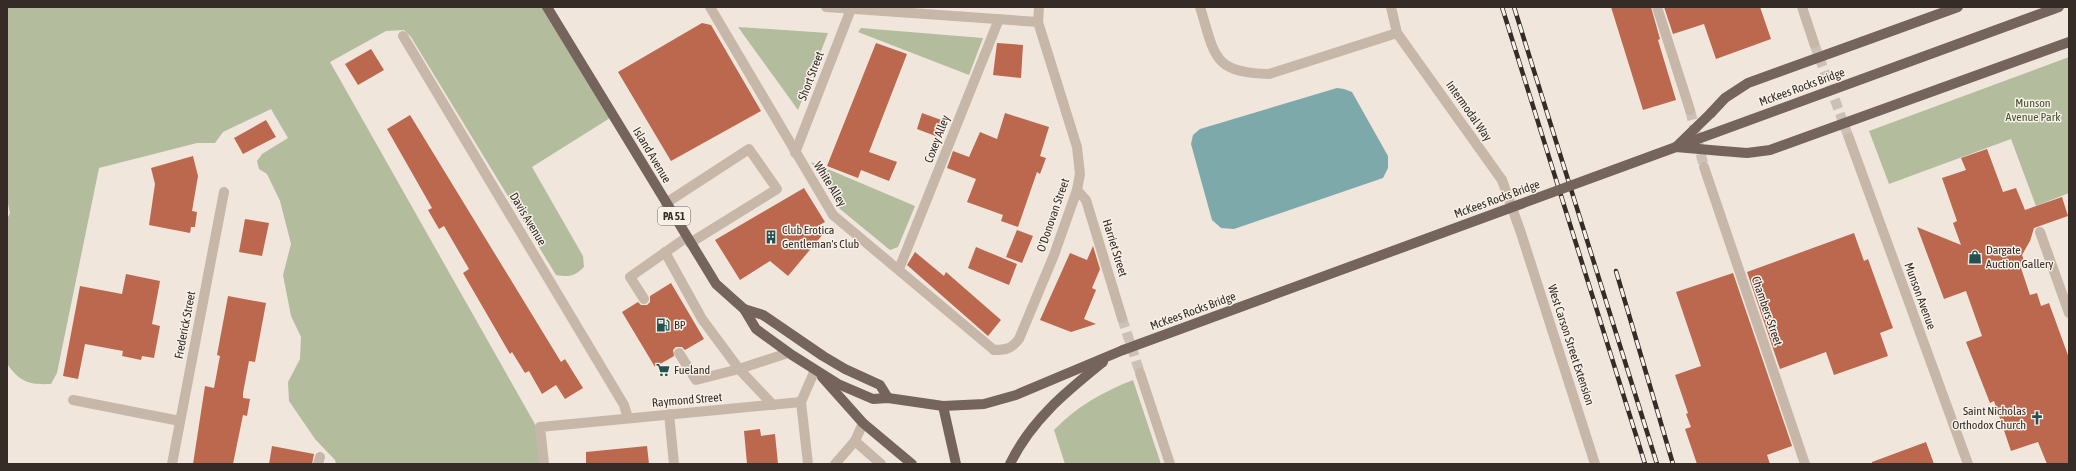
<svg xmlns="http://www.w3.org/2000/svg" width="2076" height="471" viewBox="0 0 2076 471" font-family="'Asap Condensed',sans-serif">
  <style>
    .green { fill: #b3bd9e }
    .water { fill: #7ea9aa }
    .building { fill: #bb684f }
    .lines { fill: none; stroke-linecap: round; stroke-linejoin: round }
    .minor-tunnel { stroke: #cbc1b8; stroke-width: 10; stroke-dasharray: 10 5; stroke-linecap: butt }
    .service { stroke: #c7b7a9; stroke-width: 10 }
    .minor { stroke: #c7b7a9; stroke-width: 10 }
    .tertiary { stroke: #c7b7a9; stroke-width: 10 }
    .primary { stroke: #75645b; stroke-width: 10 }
    .rail-casing { stroke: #352c28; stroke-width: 4.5 }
    .rail { stroke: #f8f1e8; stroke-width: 3; stroke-dasharray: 9; stroke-linecap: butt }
    .primary-bridge { stroke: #75645b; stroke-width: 10 }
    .labels { text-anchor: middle; stroke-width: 3; stroke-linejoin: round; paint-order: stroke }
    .shield { fill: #f8f1e8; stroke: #706762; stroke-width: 1 }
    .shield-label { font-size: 11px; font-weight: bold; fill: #352c28 }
    .street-label { font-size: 12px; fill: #352c28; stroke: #f8f1e8 }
    .park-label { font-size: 12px; fill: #45512e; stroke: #f8f1e8 }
    .poi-label { font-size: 12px; fill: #352c28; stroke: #f8f1e8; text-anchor: start }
  </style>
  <rect width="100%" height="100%" fill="#f0e6dc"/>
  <g class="green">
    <path d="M7,7H543L610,118L532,167L583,256L584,267C574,277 569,277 556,275L411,37L404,30L386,31L330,62L536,426L540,464H336L335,460L315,439L289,401L288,382L300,359L301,337L291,316L283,275L291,244L280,201L267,174L259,169L257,161L262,154L288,138L271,109L223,132L215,143H197L99,168L57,373L51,384C29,385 20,382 7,364V219L10,213L7,199Z"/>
    <path d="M738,27L828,33L798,110Z"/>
    <path d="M861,28L983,38L969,75L858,32Z"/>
    <path d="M2069,57V193L2036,206L2011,139L1889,184L1869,131Z"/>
    <path d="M811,162L915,206L898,247L890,250L840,209Z"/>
    <path d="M1133,380L1161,464H1065L1054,430C1077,406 1103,392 1133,380Z"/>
  </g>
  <path class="water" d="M1337,88L1344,89L1352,92L1388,156V168L1383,178L1234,229L1221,228L1212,220L1191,144L1193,135L1200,129Z"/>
  <g class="building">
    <path d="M1611,7H1651L1660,39L1658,40L1676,100L1643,110Z"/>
    <path d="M1664,7H1760L1771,39L1716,59L1704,24L1673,34Z"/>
    <path d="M702,23L711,25L761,111L671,161L618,72Z"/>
    <path d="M876,43L907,54L869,152L897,162L889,181L861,170L858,178L827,166Z"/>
    <path d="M997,43L1023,45L1021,78L993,75Z"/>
    <path d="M371,49L384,70L358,85L345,64Z"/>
    <path d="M922,113L944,121L938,137L917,129Z"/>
    <path d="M1005,113L1049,127L1040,156L1046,158L1040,174L1037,172L1018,227L1001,221L1003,215L967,202L976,179L947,168L953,151L969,157L980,132L997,139Z"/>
    <path d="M410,115L561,362L565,359L583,388L565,399L556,385L542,394L529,371L525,373L512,352L510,354L463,273L469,269L444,226L439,229L428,210L432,208L387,129Z"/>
    <path d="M266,120L276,137L243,154L234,138Z"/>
    <path d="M1987,149L2003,192L2016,188L2025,210L2062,197L2068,216L2034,228L2030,241L2022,255L2025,263L2020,265L2030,295L2037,293L2041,306L2049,303L2069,358V464H2047L2038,442L2011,451L1994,401L1990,403L1966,342L1982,336L1966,291L1944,299L1917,227L1961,245L1953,223L1957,221L1942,178L1966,170L1961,158Z"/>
    <path d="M193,156L198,176L192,211L197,212L195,227H191L190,233L149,225L155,184L151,168Z"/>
    <path d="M804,188L825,222L816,227L824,233L788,276L770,261L740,280L715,240Z"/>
    <path d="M245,219L269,223L262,256L239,252Z"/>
    <path d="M1017,230L1033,236L1022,263L1006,257Z"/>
    <path d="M1854,233L1864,261L1868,259L1893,328L1880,333L1888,356L1834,375L1826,352L1780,369L1747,272Z"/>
    <path d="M1093,246L1100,269L1092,288L1096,290L1084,319L1096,324L1071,332L1040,320L1070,253L1087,260Z"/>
    <path d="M976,247L1017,264L1009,285L968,268Z"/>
    <path d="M915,252L944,276L946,272L1001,320L988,336L907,265Z"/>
    <path d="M1733,273L1792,446L1767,455L1770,464H1697L1685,429L1691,427L1686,414L1688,413L1675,375L1701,366L1676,292Z"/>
    <path d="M126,274L160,281L152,324L160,326L154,358L142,356L141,360L122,356L123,351L85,344L78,379L63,376L80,286L122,294Z"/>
    <path d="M671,283L704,339L685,350L682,347H676L673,350L674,356L655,367L622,312L638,302L641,305H647L650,302V296Z"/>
    <path d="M228,296L266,303L255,362L249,361L243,393V398L250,399L247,416L243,415L233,464H193L205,386L214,388L220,356L217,355Z"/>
    <path d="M760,429L761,436L775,434L778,464H747L744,431Z"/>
    <path d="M1926,442L1934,464H1872V462Z"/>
    <path d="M272,446L314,454L312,464H269Z"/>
    <path d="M647,446L649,464H586V452Z"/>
  </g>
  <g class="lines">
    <g class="minor-tunnel">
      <path d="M1814,43L1849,138"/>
      <path d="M1690,110L1704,167"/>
      <path d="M1122,318L1140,373"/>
    </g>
    <g class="service">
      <path d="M710,7L833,215L994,350"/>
      <path d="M1200,7C1215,55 1212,73 1269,74L1397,33"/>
      <path d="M1391,7L1397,33L1502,180"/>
      <path d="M1038,22L1039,7"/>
      <path d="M666,203L749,149L777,189L690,243"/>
      <path d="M2040,232L2069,313"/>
      <path d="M665,252L702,319L739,369L773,405"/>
      <path d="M899,269L999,19"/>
      <path d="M644,299L630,277L687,237"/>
      <path d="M679,353L696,380L739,369L788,353"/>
      <path d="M73,400L180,421"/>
      <path d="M855,441L863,423"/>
      <path d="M318,464L320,457"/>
      <path d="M835,464L855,441L881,464"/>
    </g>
    <g class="minor">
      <path d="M826,7L1038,22L1077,147L1080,174L1077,190L1054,255L1019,339C1011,349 1006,350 994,350"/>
      <path d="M1657,7L1690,110"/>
      <path d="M1802,7L1814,43"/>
      <path d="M403,36L624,405L628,418"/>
      <path d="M1849,138L1968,464"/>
      <path d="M795,153L851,9"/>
      <path d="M1704,167L1805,464"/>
      <path d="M1077,190L1086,200L1122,318"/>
      <path d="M1140,373L1170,464"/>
      <path d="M801,402L808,464"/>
      <path d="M801,402L815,370"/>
      <path d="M669,414L674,464"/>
      <path d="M172,464L224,192"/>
      <path d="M544,464L540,427L801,402"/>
    </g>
    <path class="tertiary" d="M1502,180L1521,233L1595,464"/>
    <g class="primary">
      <path d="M547,7L716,284L744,309L756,329L792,355L838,384L873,399L888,398L943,406L984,404L1016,395L1123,350"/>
      <path d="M1711,113L1725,98L1748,83L1958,7"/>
      <path d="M1676,147L2059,7"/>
      <path d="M1722,151L1747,153L1770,150L2069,42"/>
      <path d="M744,309L763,315L823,356L845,369L880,385L888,398"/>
      <path d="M822,377L863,423L912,464"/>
      <path d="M943,406L956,464"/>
      <path d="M1010,464C1031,420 1066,392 1103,362"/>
    </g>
    <g class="rail-casing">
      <g id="rail">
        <path d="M1502,7L1645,464"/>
        <path d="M1514,7L1657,464"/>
        <path d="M1616,271L1673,464"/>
      </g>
    </g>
    <use href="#rail" class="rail"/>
    <g class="primary-bridge">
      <path d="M1676,147L1711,113"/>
      <path d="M1123,350L1676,147L1722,151"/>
    </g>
  </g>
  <defs>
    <g id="building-bare" transform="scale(1.08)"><path d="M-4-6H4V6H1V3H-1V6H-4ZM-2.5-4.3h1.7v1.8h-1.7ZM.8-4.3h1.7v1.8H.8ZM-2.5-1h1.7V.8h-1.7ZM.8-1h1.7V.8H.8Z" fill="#225053" stroke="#f8f1e8" stroke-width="2.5" paint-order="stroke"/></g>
    <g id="shop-bare" transform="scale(1.08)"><path d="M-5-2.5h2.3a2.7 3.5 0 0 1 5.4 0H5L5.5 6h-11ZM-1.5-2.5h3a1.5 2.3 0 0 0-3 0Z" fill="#225053" stroke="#f8f1e8" stroke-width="2.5" paint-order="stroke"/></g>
    <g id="fuel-bare" transform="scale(1.08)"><path d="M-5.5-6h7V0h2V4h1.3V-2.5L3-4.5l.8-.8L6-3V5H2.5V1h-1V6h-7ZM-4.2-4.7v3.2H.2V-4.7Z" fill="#225053" stroke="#f8f1e8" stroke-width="2.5" paint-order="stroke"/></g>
    <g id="supermarket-bare" transform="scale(1.08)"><path d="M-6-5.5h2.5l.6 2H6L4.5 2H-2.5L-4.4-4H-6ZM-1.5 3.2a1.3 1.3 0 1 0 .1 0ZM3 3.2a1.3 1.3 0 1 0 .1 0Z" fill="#225053" stroke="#f8f1e8" stroke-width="2.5" paint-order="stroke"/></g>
    <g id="church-bare" transform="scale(1.08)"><path d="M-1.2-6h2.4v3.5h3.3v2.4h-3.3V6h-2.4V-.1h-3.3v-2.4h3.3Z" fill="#225053" stroke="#f8f1e8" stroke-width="2.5" paint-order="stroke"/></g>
  </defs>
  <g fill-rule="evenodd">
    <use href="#building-bare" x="771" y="237"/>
    <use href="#shop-bare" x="1975" y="257"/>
    <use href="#fuel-bare" x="663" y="325"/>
    <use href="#supermarket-bare" x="663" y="370"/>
    <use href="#church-bare" x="2037" y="418"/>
  </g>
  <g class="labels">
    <rect class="shield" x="658" y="207" width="32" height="18" rx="3"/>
    <g class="shield-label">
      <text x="674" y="220">PA 51</text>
    </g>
    <g class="street-label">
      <text transform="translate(811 76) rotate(-69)" y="4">Short Street</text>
      <text transform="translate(1802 87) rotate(-20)" y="4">McKees Rocks Bridge</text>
      <text transform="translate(1469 111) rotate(55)" y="4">Intermodal Way</text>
      <text transform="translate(937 139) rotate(-69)" y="4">Coxey Alley</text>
      <text transform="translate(652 155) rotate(59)" y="4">Island Avenue</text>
      <text transform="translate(830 184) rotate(58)" y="4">White Alley</text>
      <text transform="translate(1497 199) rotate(-20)" y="4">McKees Rocks Bridge</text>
      <text transform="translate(1053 215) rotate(-71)" y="4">O'Donovan Street</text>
      <text transform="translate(528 219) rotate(59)" y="4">Davis Avenue</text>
      <text transform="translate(1115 248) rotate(73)" y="4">Harriet Street</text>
      <text transform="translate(1920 296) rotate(70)" y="4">Munson Avenue</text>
      <text transform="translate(1193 311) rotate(-20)" y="4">McKees Rocks Bridge</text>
      <text transform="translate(1767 311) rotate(71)" y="4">Chambers Street</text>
      <text transform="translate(185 325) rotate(-79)" y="4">Frederick Street</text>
      <text transform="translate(1571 345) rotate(72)" y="4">West Carson Street Extension</text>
      <text transform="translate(687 400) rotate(-5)" y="4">Raymond Street</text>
    </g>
    <g class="park-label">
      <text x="2033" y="107">Munson<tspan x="2033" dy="14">Avenue Park</tspan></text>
    </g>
    <g class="poi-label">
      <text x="782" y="234">Club Erotica<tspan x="782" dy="14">Gentleman's Club</tspan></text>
      <text x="1986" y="254">Dargate<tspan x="1986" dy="14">Auction Gallery</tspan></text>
      <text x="674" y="329">BP</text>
      <text x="674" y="374">Fueland</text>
      <text x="2026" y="415" text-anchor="end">Saint Nicholas<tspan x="2026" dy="14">Orthodox Church</tspan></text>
    </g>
  </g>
  <rect width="2076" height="471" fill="none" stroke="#352c28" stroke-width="16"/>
</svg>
